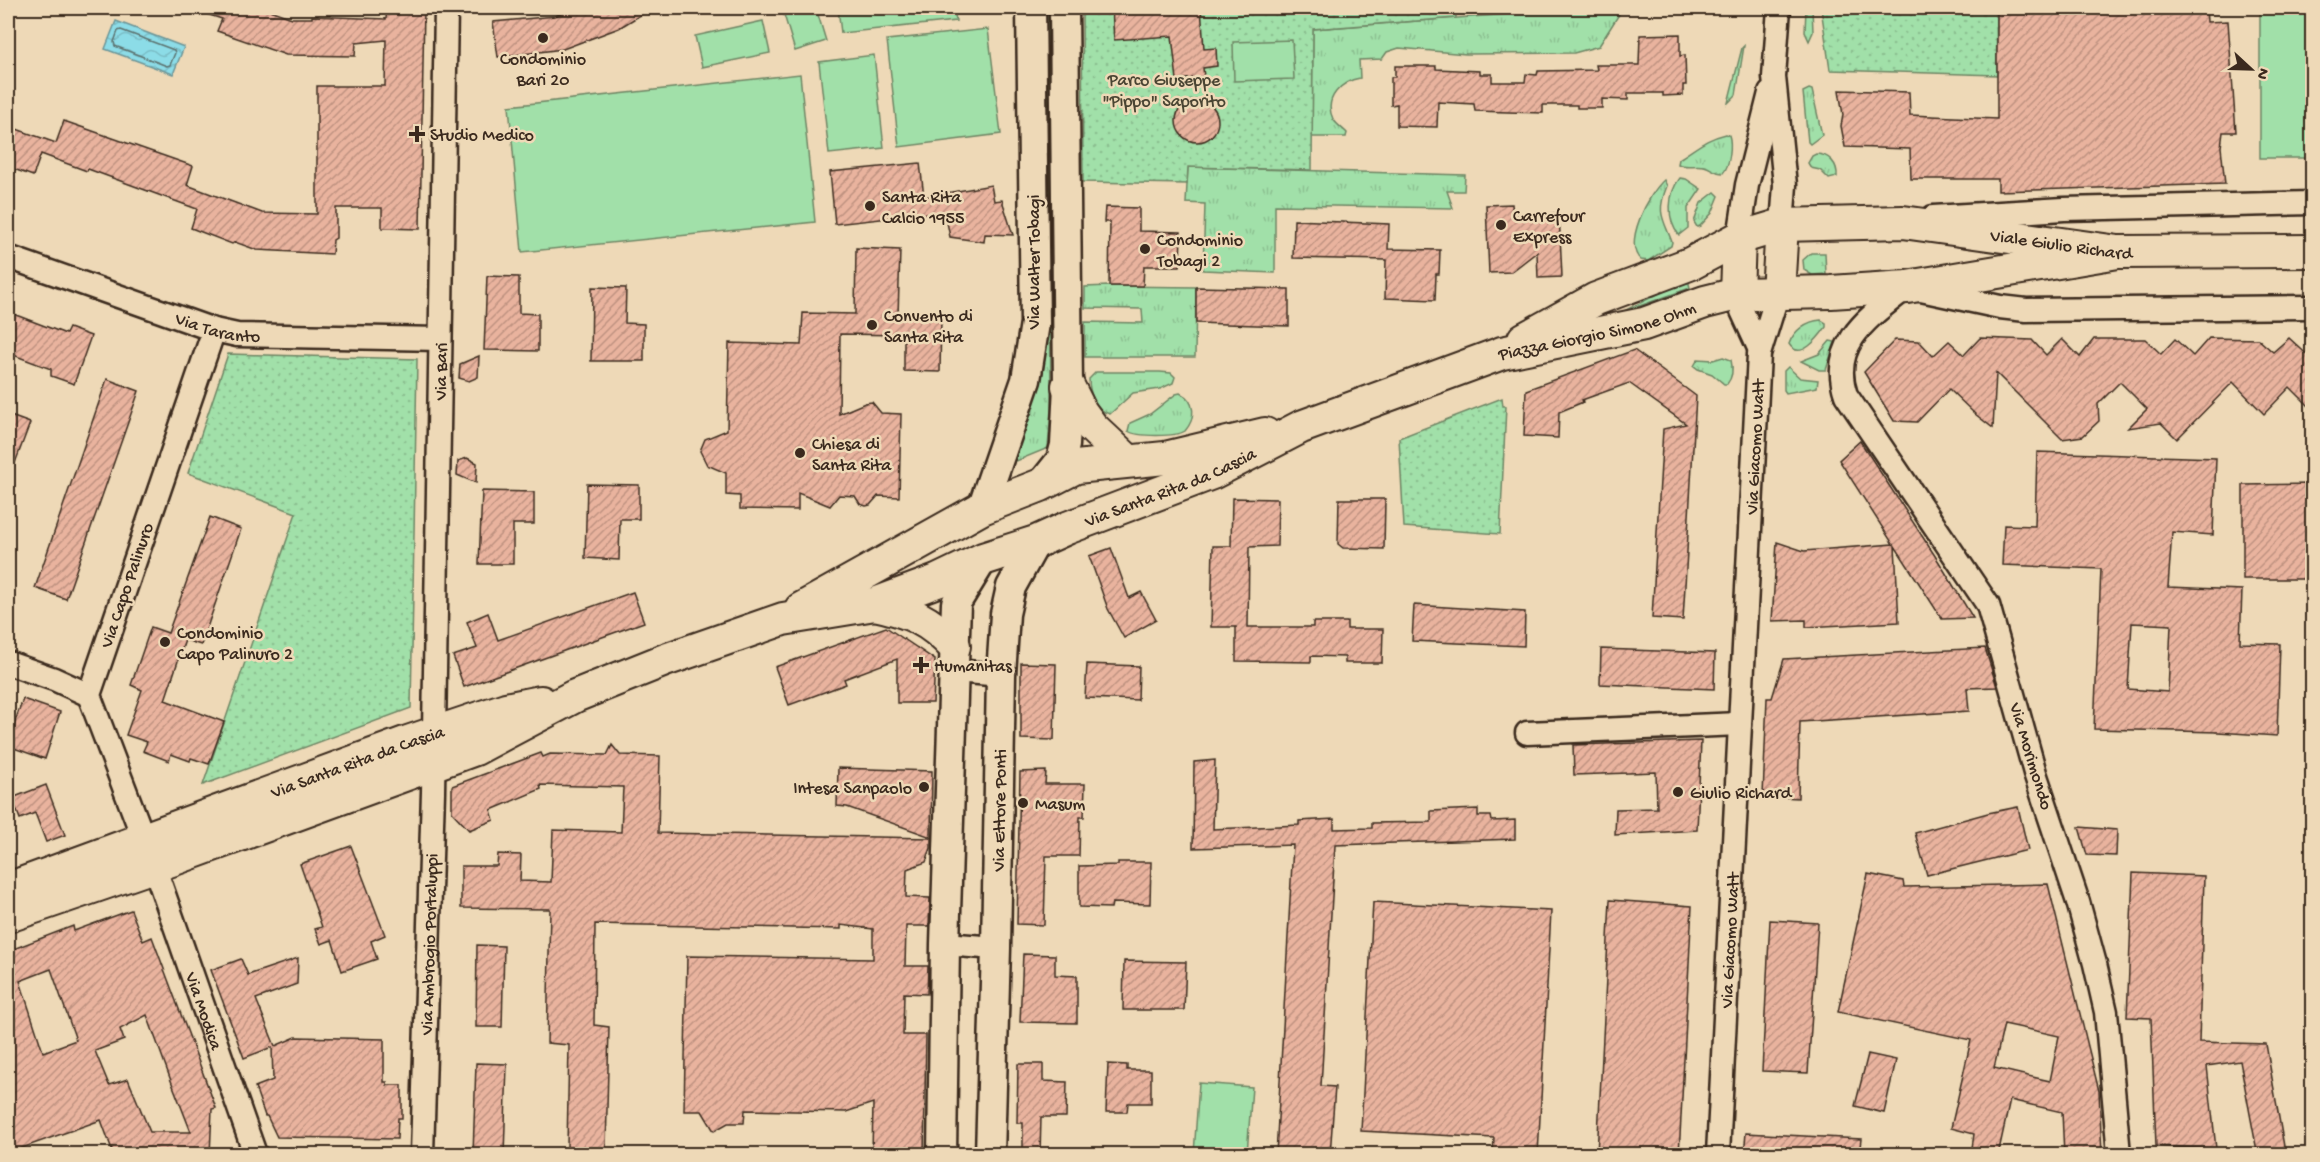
<svg xmlns="http://www.w3.org/2000/svg" width="2320" height="1162" viewBox="0 0 2320 1162" font-family="'Gochi Hand',sans-serif">
  <style>
    .grass { fill: url(#grass-tufts); stroke: #6e8564; stroke-width: 1.5 }
    .park { fill: url(#park-dots); stroke: #6e8564; stroke-width: 1.5 }
    .garden { fill: #a1e0a9; stroke: #6e8564; stroke-width: 1.5 }
    .water { fill: url(#water-waves); stroke: #6c9597; stroke-width: 1.5 }
    .lines { fill: none; stroke-linecap: round; stroke-linejoin: round }
    .shore { stroke: #5b716e; stroke-width: 1.5 }
    .building { fill: url(#building-hatch); stroke: #3b2a1e; stroke-width: 1.5; fill-rule: evenodd }
    .minor-casing { stroke: #3b2a1e; stroke-width: 27 }
    .tertiary-casing { stroke: #3b2a1e; stroke-width: 33 }
    .secondary-casing { stroke: #3b2a1e; stroke-width: 36 }
    .minor { stroke: #eed9b7; stroke-width: 22 }
    .tertiary { stroke: #eed9b7; stroke-width: 28 }
    .secondary { stroke: #eed9b7; stroke-width: 32 }
    .poi-dot { fill: #3b2a1e; stroke: #eed9b7; stroke-width: 2 }
    .labels { text-anchor: middle; stroke-width: 5; stroke-linejoin: round; paint-order: stroke }
    .poi-label { font-size: 18px; fill: #3b2a1e; stroke: #eed9b7; text-anchor: start }
    .park-label { font-size: 18px; fill: #4a4533; stroke: #eed9b7 }
    .street-label { font-size: 18px; fill: #3b2a1e; stroke: #eed9b7 }
  </style>
  <defs>
    <pattern id="grass-tufts" width="24" height="20" patternUnits="userSpaceOnUse" patternTransform="scale(1.5)"><rect width="24" height="20" fill="#a1e0a9"/><path d="M3 7l-1-3M5 7V3M7 7l1-3M15 17l-1-3M17 17v-4M19 17l1-3" fill="none" stroke="#8cc091"/></pattern>
    <pattern id="park-dots" width="8" height="8" patternUnits="userSpaceOnUse" patternTransform="scale(1.5)"><rect width="8" height="8" fill="#a1e0a9"/><path d="M2 2h.1M6 6h.1" fill="none" stroke="#8cc091" stroke-width="1.8" stroke-linecap="round"/></pattern>
    <pattern id="water-waves" width="16" height="10" patternUnits="userSpaceOnUse" patternTransform="scale(1.5)"><rect width="16" height="10" fill="#8cdce7"/><path d="M0 5q4-4 8 0t8 0" fill="none" stroke="#7abdc6"/></pattern>
    <pattern id="building-hatch" width="6" height="6" patternUnits="userSpaceOnUse" patternTransform="scale(1.5)"><rect width="6" height="6" fill="#e9b39e"/><path d="M-1 1l2-2M0 6l6-6M5 7l2-2" fill="none" stroke="#be9280"/></pattern>
  </defs>
  <rect width="100%" height="100%" fill="#eed9b7"/>
  <filter id="ink" filterUnits="userSpaceOnUse"><feTurbulence type="fractalNoise" baseFrequency=".0167" numOctaves="2"/><feDisplacementMap in="SourceGraphic" scale="12" xChannelSelector="R" yChannelSelector="G"/><feConvolveMatrix kernelMatrix="1 2 1 2 8 2 1 2 1" color-interpolation-filters="sRGB"/></filter>
  <g filter="url(#ink)">
    <g class="grass">
      <path d="M1046,8H1048L1051,409L1048,448L1014,462L1043,372L1049,324Z"/>
      <path d="M1588,8H1623L1599,46L1574,53L1466,54L1399,48L1387,52L1382,59L1359,60L1360,78C1342,81 1323,98 1333,119C1336,124 1343,129 1347,133L1346,137H1312L1313,29Z"/>
      <path d="M1806,8H1812L1813,32L1809,41L1805,32Z"/>
      <path d="M1744,46L1736,95L1728,103L1742,48Z"/>
      <path d="M1809,89L1812,90L1822,135L1810,144L1808,142L1803,92Z"/>
      <path d="M1726,134L1729,135C1732,144 1730,166 1723,173C1715,173 1712,168 1704,166C1695,164 1686,168 1678,164L1679,159C1697,148 1705,139 1726,134Z"/>
      <path d="M1816,154C1829,154 1838,164 1837,177L1829,179L1820,170L1811,168L1808,163L1812,156Z"/>
      <path d="M1188,167L1465,175L1464,191H1447L1453,208L1275,205V273L1203,270L1205,204L1186,203Z"/>
      <path d="M1680,178L1686,179L1701,189L1688,208V228L1679,235C1666,220 1668,193 1680,178Z"/>
      <path d="M1664,180L1667,186C1656,213 1663,218 1672,242L1671,246L1648,261L1641,260C1622,244 1649,193 1664,180Z"/>
      <path d="M1715,192L1719,196L1712,213L1700,226L1697,227L1694,222L1701,203Z"/>
      <path d="M1811,253H1825L1826,274L1812,275L1804,270L1803,260Z"/>
      <path d="M1688,279L1690,288L1620,313Z"/>
      <path d="M1109,286L1196,287L1195,357H1085V322L1143,323L1142,309L1085,308V287Z"/>
      <path d="M1821,320L1826,323V327C1819,337 1800,362 1789,344C1794,330 1807,321 1821,320Z"/>
      <path d="M1830,341L1835,342L1826,370H1819L1801,361L1819,354Z"/>
      <path d="M1723,357L1731,360C1733,368 1733,377 1727,384H1724L1712,374L1698,369L1694,366L1698,359L1713,360Z"/>
      <path d="M1788,367L1800,378L1818,380L1817,387L1786,393L1784,390V371Z"/>
      <path d="M1096,372H1160L1171,373L1175,377L1173,383L1160,389L1133,393L1110,414C1096,411 1089,393 1089,379Z"/>
      <path d="M1180,393C1196,401 1196,418 1185,431C1176,437 1137,437 1128,431L1130,423L1150,414L1176,394Z"/>
    </g>
    <g class="park">
      <path d="M1082,8H1456V18L1313,29L1312,170L1188,167L1187,184L1083,182Z"/>
      <path d="M1821,8H1996L1997,75L1830,70Z"/>
      <path d="M228,354L417,359L411,708L203,785L296,513L188,473Z"/>
      <path d="M1502,398L1503,406H1506L1500,534L1404,527L1399,438Z"/>
    </g>
    <g class="garden">
      <path d="M782,8H816L826,41L795,51Z"/>
      <path d="M838,8H954L956,21L841,33Z"/>
      <rect x="2260" y="8" width="52" height="150"/>
      <path d="M763,21L770,53L702,67L695,36Z"/>
      <path d="M988,29L1001,134L899,147L887,40Z"/>
      <path d="M1292,40L1294,79L1234,81L1233,42Z"/>
      <path d="M874,55L884,148L829,154L819,62Z"/>
      <path d="M800,74L815,222L522,252L509,106Z"/>
      <path d="M1199,1083L1252,1087L1247,1154H1194Z"/>
    </g>
    <path class="water" d="M116,21L184,47L173,74L105,49Z"/>
    <g class="lines">
      <path class="shore" d="M121,30L174,50L175,53L170,65L167,66L115,46L114,42L118,31Z"/>
    </g>
    <g class="building">
      <path d="M195,8H264L292,18H312V16L386,19L387,8H424L420,229L382,228V208H336V238L333,240L332,254L257,250L235,242L232,244L191,228L197,209L88,169L87,171L41,154L33,176L8,167V126L56,143L64,121L193,166L187,185L262,213L317,214V86H385L386,40L356,43L355,56L286,55L217,31L222,19L194,10Z"/>
      <path d="M574,8H652L619,28L563,49L498,57L493,22L555,16Z"/>
      <path d="M1112,8H1201L1204,49L1216,48L1217,66L1203,68L1204,77L1177,80L1172,36L1114,40Z"/>
      <path d="M1997,8H2206L2207,22L2228,21L2236,132H2223L2221,147L2225,184L1998,191V179H1911L1910,149L1845,147L1841,126L1843,115L1839,90L1909,92L1910,115L1997,119Z"/>
      <path d="M1680,34V56L1685,55L1686,85H1683V95L1663,96V93H1628V100L1602,99V108H1577V105H1543V113L1475,111L1474,104L1438,102L1437,127L1397,126V104L1391,105V77H1395V66H1436V69L1480,71V74H1492V82H1525L1526,74L1537,75L1538,71L1597,70L1596,65H1639L1640,35Z"/>
      <circle cx="1197" cy="121" r="21"/>
      <path d="M920,163L924,197L991,185L994,201L1002,200L1013,235L985,234L984,242L950,237L945,212L835,224L830,172Z"/>
      <path d="M1512,204L1513,216L1559,213L1562,277L1538,278L1537,252L1511,272L1489,273L1486,205Z"/>
      <path d="M1105,207L1139,208V231L1181,232L1180,266H1144L1143,286H1109L1110,222H1104Z"/>
      <path d="M1294,220L1389,224L1388,249L1440,250L1439,274H1436L1435,300L1385,298L1386,260L1293,258Z"/>
      <path d="M856,248L900,250L898,316H941L940,372L904,371V335L840,334L839,414L865,403L872,402L881,413L901,414L899,497L878,496L870,505L866,506L860,504L855,496L839,495L830,506L798,493V510L740,509V496L726,495V473L707,465L700,451L705,439L727,430L729,343L801,345L803,313L855,314Z"/>
      <path d="M487,276L519,277V313L538,314V351L484,350Z"/>
      <path d="M592,287L626,288L625,323L644,324V361H591Z"/>
      <path d="M1196,287L1289,289V326L1196,323Z"/>
      <path d="M8,312L66,334L69,328L91,336L74,384L51,376V369L8,353Z"/>
      <path d="M1980,338L2032,340L2046,355L2062,339L2080,357L2094,339H2145L2161,354L2175,339L2193,356L2209,338L2258,339L2273,352L2289,338L2313,360V410L2290,387L2264,414L2233,382L2177,439L2161,423L2128,428L2147,409L2120,382L2098,404L2099,421L2083,436L2062,439L1996,373L1993,428L1975,414L1949,389L1917,422L1894,421L1864,372L1895,340L1919,341L1933,356L1949,341L1964,355Z"/>
      <path d="M1634,350L1696,396L1683,620L1652,618L1663,429L1686,424L1629,383L1582,400L1583,402L1559,412L1558,438L1524,436L1526,390Z"/>
      <path d="M479,356L478,377L469,381L459,378L460,364Z"/>
      <path d="M107,379L139,391L66,599L35,588Z"/>
      <path d="M8,415L30,423L9,479L8,478Z"/>
      <path d="M1860,441L1939,562L1973,618L1942,619L1895,546L1899,622L1806,627V620L1772,621L1777,542L1804,551L1893,544L1839,460Z"/>
      <path d="M2037,452L2216,458L2213,535L2172,532L2168,587L2242,590L2240,643L2280,644L2277,736L2218,732L2094,729L2101,569L2002,565L2004,525L2035,526ZM2132,623L2171,625L2168,692L2128,689Z"/>
      <path d="M467,458L477,463L476,483L457,475L458,461Z"/>
      <path d="M587,484L639,485V519H620L619,560L585,558Z"/>
      <path d="M2313,484V579H2243V485Z"/>
      <path d="M482,491L534,492V524H513V564H479Z"/>
      <path d="M1232,498L1278,499L1277,546L1249,547L1248,627H1313V622H1347V629H1383L1382,663H1345V657L1311,656V662L1236,661V627H1211L1213,546H1231Z"/>
      <path d="M1339,499H1385L1384,549L1343,548L1338,544Z"/>
      <path d="M210,517L241,529L201,645L185,640L165,700L224,722L209,764L191,758L190,761L171,754L169,761L143,751L147,742L126,735L142,690L131,685L151,627L168,633Z"/>
      <path d="M1111,548L1129,598L1141,592L1156,620L1124,638L1108,609L1089,556Z"/>
      <path d="M633,592L644,622L464,687L453,656L477,648L467,622L488,613L498,640Z"/>
      <path d="M1414,605L1525,612L1524,646L1412,641Z"/>
      <path d="M886,627L935,660L933,703H897V659L844,679L846,684L789,705L775,667Z"/>
      <path d="M1985,648L1997,687L1967,688L1969,711L1800,722L1798,798L1763,796L1767,698H1772L1784,659Z"/>
      <path d="M1601,649L1715,653L1714,689L1600,684Z"/>
      <path d="M1021,663L1056,664L1054,740L1021,739Z"/>
      <path d="M1087,664L1139,666L1138,700L1085,698Z"/>
      <path d="M23,699L60,712L45,759L8,746V741Z"/>
      <path d="M1701,741L1697,830L1615,835L1616,809L1657,808L1656,772L1574,775L1573,745Z"/>
      <path d="M612,745L620,755L660,756L658,833L931,838V848L926,862L907,869L906,897L930,898L929,926H906L905,966H928L927,994L904,993L903,1035H926L924,1155H872L873,1103L846,1112L745,1110L744,1123H728L714,1131L702,1111H684L687,956L873,959V929L841,925V929L595,924L594,1025L609,1027L606,1150L567,1147L569,1045L547,1043L550,909L461,908V866H497L498,854L521,855L520,881L551,882L553,830L621,832L623,787L540,785L541,789L491,810L494,820L469,830L452,812V786L541,753L543,757L550,754L607,755Z"/>
      <path d="M1215,760L1213,829L1299,825V821L1334,819V829L1372,828V823L1431,822V811L1478,809V816H1491L1492,821L1515,820V839L1335,845L1321,1086L1335,1087L1330,1155H1276L1293,845L1193,848L1194,762Z"/>
      <path d="M838,768L932,771L931,837L847,807L837,806Z"/>
      <path d="M1046,771L1045,784H1085L1084,817H1080L1079,856H1046L1044,925L1017,924L1020,772Z"/>
      <path d="M46,785L65,835L46,842L35,813L20,819L12,798Z"/>
      <path d="M2018,807L2028,850L1927,875L1915,833L1988,813Z"/>
      <path d="M2079,827L2117,830L2116,856L2087,855Z"/>
      <path d="M351,846L385,935L371,941L377,959L342,971L332,940L321,944L315,929L322,927L300,864Z"/>
      <path d="M1118,862H1151L1150,904L1112,903L1111,908L1079,907V866L1118,865Z"/>
      <path d="M2133,873L2204,876L2199,1042L2266,1044L2285,1152L2257,1151L2240,1061L2207,1066L2216,1149L2156,1146L2151,1018L2127,1017Z"/>
      <path d="M1868,874L1903,881L1904,887L2048,884L2099,1091L2102,1155H2064L2062,1112L2010,1100L1998,1155H1971L1974,1134L1951,1128L1971,1040L1838,1012ZM2004,1024L2059,1036L2050,1081L1994,1068Z"/>
      <path d="M1610,900L1692,906L1679,1155H1597Z"/>
      <path d="M1373,902L1551,911L1538,1155H1493L1494,1138L1361,1131Z"/>
      <path d="M131,910L143,941L152,937L216,1108L212,1109L210,1155H114L101,1120L8,1153V951L73,926L74,931ZM51,969L76,1040L43,1052L20,981ZM147,1015L170,1078L191,1132H150L128,1079L109,1085L95,1051L124,1040L120,1029Z"/>
      <path d="M1770,920L1818,923L1808,1073L1762,1071Z"/>
      <path d="M477,945L504,946L502,1027H476Z"/>
      <path d="M1023,954L1055,955V975L1077,976V1023L1020,1022Z"/>
      <path d="M298,958L297,984L256,999L275,1046L296,1037L384,1039V1082H387V1085H402V1118H398L397,1139L277,1137L267,1116H265L255,1087L273,1080L272,1047L244,1058L211,970L241,959L248,975Z"/>
      <path d="M1124,961L1186,962L1184,1010H1123Z"/>
      <path d="M1868,1054L1896,1060L1884,1113L1855,1106Z"/>
      <path d="M476,1063L507,1064L504,1155H473Z"/>
      <path d="M1018,1064H1043V1081L1067,1082L1066,1117H1041L1040,1155H1023V1123H1017Z"/>
      <path d="M1108,1064L1127,1065V1070H1151V1103H1128L1127,1112H1106Z"/>
      <path d="M1746,1133L1861,1139L1859,1155L1777,1151V1155H1744Z"/>
    </g>
    <g class="lines">
      <g class="minor-casing">
        <g id="minor">
          <path d="M1779,8L1774,77L1785,185L1782,225"/>
          <path d="M1933,217L2064,209L2312,203"/>
          <path d="M1739,238L1747,185L1770,93"/>
          <path id="s1" d="M8,257L214,330L237,335L440,339"/>
          <path d="M1737,294L1742,311L1759,348"/>
          <path id="s2" d="M214,330L89,695L154,866L255,1154"/>
          <path d="M8,663L54,679L89,695"/>
          <path d="M956,671L1001,675"/>
          <path d="M1527,733L1740,724"/>
          <path d="M945,944L996,948"/>
          <path id="s3" d="M422,1154L433,792L446,8"/>
          <path id="s4" d="M1718,1154L1759,354L1778,293"/>
          <path d="M2119,1154L2106,1012L2095,964L2078,902L2035,773L1988,605L1846,395C1828,343 1871,316 1907,287L2000,307L2026,310L2312,307"/>
        </g>
      </g>
      <g class="tertiary-casing">
        <g id="tertiary">
          <path d="M1041,485L1061,460L1065,445L1068,386L1064,8"/>
          <path d="M982,508L1026,380L1035,323L1031,8"/>
          <path d="M942,1154L945,944L956,603L983,559"/>
          <path id="s5" d="M990,1154L996,948L1001,675L1005,614L1011,587L1036,542"/>
        </g>
      </g>
      <g class="secondary-casing">
        <g id="secondary">
          <path d="M1778,293L1782,225"/>
          <path d="M1737,294L1739,238"/>
          <path id="s6" d="M1524,339L1596,299L1692,263L1739,238L1782,225L1903,222L2118,252L2312,251"/>
          <path d="M1068,386L1081,412L1092,427L1128,461"/>
          <path d="M875,604C909,611 930,620 954,646"/>
          <path d="M801,609L982,508L1041,485L1076,467L1165,458L1265,434"/>
          <path id="s7" d="M8,889L408,742L506,709L541,702"/>
          <path id="s8" d="M8,916L174,859L475,749L575,696L665,660L783,619L875,604L937,581L983,559L1036,542L1067,528L1212,473L1301,427L1502,353L1644,324L1705,302L1737,294L1831,292L1907,287L2118,252"/>
        </g>
      </g>
      <use href="#minor" class="minor"/>
      <use href="#tertiary" class="tertiary"/>
      <use href="#secondary" class="secondary"/>
    </g>
  </g>
  <g class="poi-dot">
    <circle cx="543" cy="38" r="6"/>
    <path d="M414 125h6v6h6v6h-6v6h-6v-6h-6v-6h6z"/>
    <circle cx="870" cy="206" r="6"/>
    <circle cx="1501" cy="225" r="6"/>
    <circle cx="1145" cy="249" r="6"/>
    <circle cx="872" cy="325" r="6"/>
    <circle cx="800" cy="453" r="6"/>
    <circle cx="165" cy="642" r="6"/>
    <path d="M918 656h6v6h6v6h-6v6h-6v-6h-6v-6h6z"/>
    <circle cx="924" cy="787" r="6"/>
    <circle cx="1678" cy="792" r="6"/>
    <circle cx="1023" cy="803" r="6"/>
  </g>
  <g class="labels">
    <g class="poi-label">
      <text x="543" y="64" text-anchor="middle">Condominio<tspan x="543" dy="21">Bari 20</tspan></text>
      <text x="430" y="140">Studio Medico</text>
      <text x="882" y="202">Santa Rita<tspan x="882" dy="21">Calcio 1955</tspan></text>
      <text x="1513" y="221">Carrefour<tspan x="1513" dy="21">Express</tspan></text>
      <text x="1157" y="245">Condominio<tspan x="1157" dy="21">Tobagi 2</tspan></text>
      <text x="884" y="321">Convento di<tspan x="884" dy="21">Santa Rita</tspan></text>
      <text x="812" y="449">Chiesa di<tspan x="812" dy="21">Santa Rita</tspan></text>
      <text x="177" y="638">Condominio<tspan x="177" dy="21">Capo Palinuro 2</tspan></text>
      <text x="934" y="671">Humanitas</text>
      <text x="912" y="793" text-anchor="end">Intesa Sanpaolo</text>
      <text x="1690" y="798">Giulio Richard</text>
      <text x="1035" y="809">Masum</text>
    </g>
    <g class="park-label">
      <text x="1164" y="85">Parco Giuseppe<tspan x="1164" dy="21">"Pippo" Saporito</tspan></text>
    </g>
    <g class="street-label">
      <text dy="6" stroke="none"><textPath href="#s6" startOffset="564">Viale Giulio Richard</textPath></text>
      <text transform="translate(1033 262) rotate(-90)" y="6">Via Walter Tobagi</text>
      <text dy="6" stroke="none"><textPath href="#s8" startOffset="1698">Piazza Giorgio Simone Ohm</textPath></text>
      <text dy="6" stroke="none"><textPath href="#s1" startOffset="222">Via Taranto</textPath></text>
      <text dy="6" stroke="none"><textPath href="#s3" startOffset="783">Via Bari</textPath></text>
      <text dy="6" stroke="none"><textPath href="#s4" startOffset="708">Via Giacomo Watt</textPath></text>
      <text dy="6" stroke="none"><textPath href="#s8" startOffset="1242">Via Santa Rita da Cascia</textPath></text>
      <text transform="translate(126 585) rotate(-71)" y="6">Via Capo Palinuro</text>
      <text transform="translate(2032 756) rotate(73)" y="6">Via Morimondo</text>
      <text dy="6" stroke="none"><textPath href="#s7" startOffset="372">Via Santa Rita da Cascia</textPath></text>
      <text dy="6" stroke="none"><textPath href="#s5" startOffset="344">Via Ettore Ponti</textPath></text>
      <text dy="6" stroke="none"><textPath href="#s4" startOffset="214">Via Giacomo Watt</textPath></text>
      <text dy="6" stroke="none"><textPath href="#s3" startOffset="210">Via Ambrogio Portaluppi</textPath></text>
      <text dy="6" stroke="none"><textPath href="#s2" startOffset="722">Via Modica</textPath></text>
    </g>
  </g>
  <rect width="2320" height="1162" fill="none" stroke="#eed9b7" stroke-width="30"/>
  <rect x="15" y="15" width="2290" height="1132" fill="none" stroke="#3b2a1e" stroke-width="2" filter="url(#ink)"/>
  <g transform="translate(2251 69) rotate(112)" stroke="#eed9b7" stroke-width="4.5" paint-order="stroke">
  <path d="M0-4.5L10 22L0 15L-10 22Z" fill="#3b2a1e"/>
  <text y="-9" font-size="16" font-weight="bold" text-anchor="middle" fill="#3b2a1e">N</text>
  </g>
</svg>
